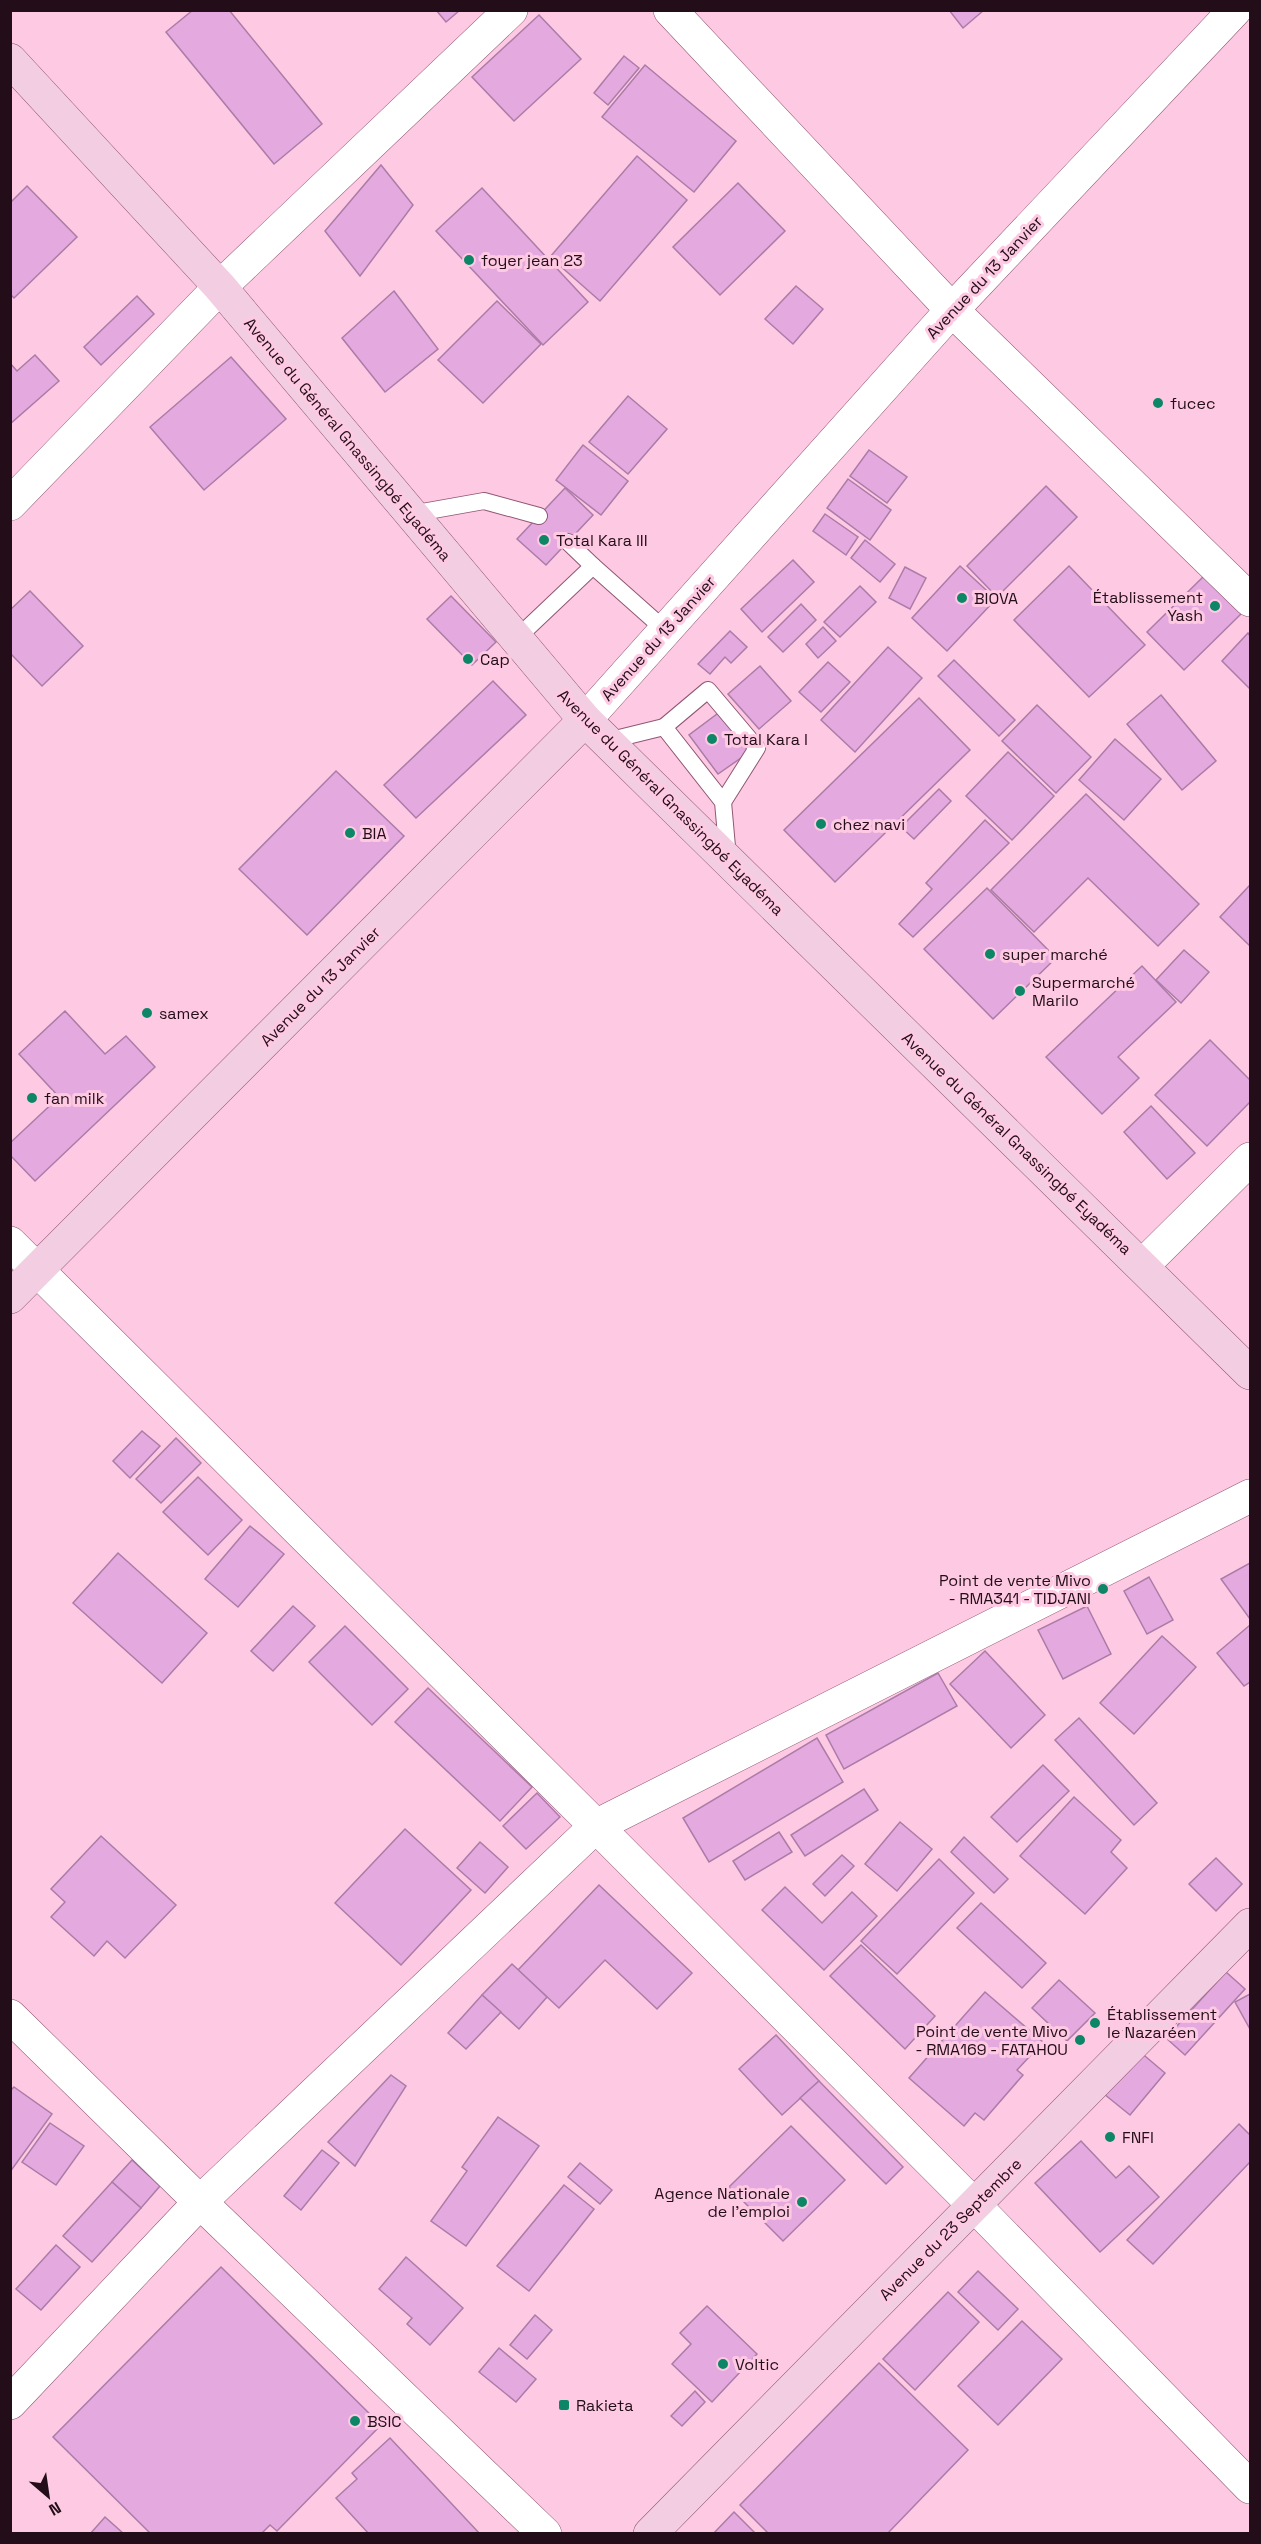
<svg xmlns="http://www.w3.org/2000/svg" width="1261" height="2544" viewBox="0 0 1261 2544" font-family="'Space Grotesk',sans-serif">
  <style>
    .building { fill: #e4a9df; stroke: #ab7ca8; stroke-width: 1.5 }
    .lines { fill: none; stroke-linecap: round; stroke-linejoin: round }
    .service-casing { stroke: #905774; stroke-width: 18 }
    .minor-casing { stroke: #905774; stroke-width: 34 }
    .secondary-casing { stroke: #905774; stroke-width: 34 }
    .service { stroke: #fff; stroke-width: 16 }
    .minor { stroke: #fff; stroke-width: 33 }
    .secondary { stroke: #f3cee2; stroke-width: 33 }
    .poi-dot { fill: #0c8667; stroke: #fec9e2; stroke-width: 2 }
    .labels { text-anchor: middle; stroke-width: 6; stroke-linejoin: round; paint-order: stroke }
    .poi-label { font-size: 16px; fill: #230d18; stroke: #fec9e2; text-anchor: start }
    .street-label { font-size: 16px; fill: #230d18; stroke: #fec9e2 }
  </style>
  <rect width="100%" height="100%" fill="#fec9e2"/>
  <g class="building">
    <path d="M193,10H229L322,124L274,164L166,32Z"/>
    <path d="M436,10H460L446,22Z"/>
    <path d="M949,10H984L963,28Z"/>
    <path d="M539,15L581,59L514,121L472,77Z"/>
    <path d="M624,56L639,68L608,105L594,93Z"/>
    <path d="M645,65L736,141L694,192L602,117Z"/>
    <path d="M637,156L687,200L600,301L550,257Z"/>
    <path d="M381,165L413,205L360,276L325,231Z"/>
    <path d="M738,183L785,231L720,295L673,247Z"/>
    <path d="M27,186L77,237L14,298L10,294V203Z"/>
    <path d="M482,188L588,302L543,345L436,231Z"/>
    <path d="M796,286L823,309L793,344L765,319Z"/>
    <path d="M394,291L438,349L385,392L342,338Z"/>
    <path d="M137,296L154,314L101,365L84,347Z"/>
    <path d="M497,301L541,344L483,403L438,360Z"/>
    <path d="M35,355L59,381L10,424V363L17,371Z"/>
    <path d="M231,357L286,419L204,490L150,427Z"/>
    <path d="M628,396L667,429L628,474L589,442Z"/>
    <path d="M583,445L628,481L601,515L556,480Z"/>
    <path d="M869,450L907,477L887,503L850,476Z"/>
    <path d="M848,479L891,510L870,540L827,508Z"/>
    <path d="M1046,486L1077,517L997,597L967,566Z"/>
    <path d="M565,488L593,515L546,565L517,539Z"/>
    <path d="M825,514L858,537L846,555L813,531Z"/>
    <path d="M865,540L895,564L880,582L851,558Z"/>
    <path d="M793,560L814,582L762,632L741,609Z"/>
    <path d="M960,566L996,599L947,651L912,618Z"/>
    <path d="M1069,566L1145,645L1089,697L1014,620Z"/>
    <path d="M905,567L926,578L910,609L889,598Z"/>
    <path d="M1205,575L1242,613L1184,670L1147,632Z"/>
    <path d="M860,586L876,602L840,637L824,622Z"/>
    <path d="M30,591L83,646L42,686L10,653V610Z"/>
    <path d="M451,596L496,642L472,665L427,619Z"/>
    <path d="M801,604L816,620L783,652L768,637Z"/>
    <path d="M823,627L836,641L818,658L806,644Z"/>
    <path d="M730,631L747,647L731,663L725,657L710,674L698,664Z"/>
    <path d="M1248,633L1250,636V689L1222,661Z"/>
    <path d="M888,647L922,678L855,752L821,720Z"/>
    <path d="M954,660L1015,720L999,736L938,676Z"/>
    <path d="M828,662L850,682L821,712L799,692Z"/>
    <path d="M760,666L791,701L759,729L728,694Z"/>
    <path d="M493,681L526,715L416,818L384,785Z"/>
    <path d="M1161,695L1216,761L1182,790L1127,724Z"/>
    <path d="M919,698L970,750L835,882L784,830Z"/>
    <path d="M1037,705L1091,757L1056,793L1002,741Z"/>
    <path d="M721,711L751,751L718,774L689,735Z"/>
    <path d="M1115,739L1161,779L1124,820L1079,780Z"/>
    <path d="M1008,752L1054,796L1012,840L966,796Z"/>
    <path d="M336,771L404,836L307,935L239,869Z"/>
    <path d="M939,789L951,801L914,839L901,827Z"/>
    <path d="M1086,794L1199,904L1158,946L1088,878L1034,932L991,890Z"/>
    <path d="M985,820L1009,843L913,937L899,924L932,889L926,883Z"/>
    <path d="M1250,885V946L1220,917Z"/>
    <path d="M987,888L1056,958L993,1019L924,949Z"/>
    <path d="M1184,950L1209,972L1181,1003L1156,980Z"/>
    <path d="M1142,966L1176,1002L1118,1057L1139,1078L1102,1114L1046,1057Z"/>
    <path d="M65,1011L105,1054L126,1036L155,1067L35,1181L10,1155V1143L59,1097L19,1054Z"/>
    <path d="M1210,1040L1250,1080V1102L1207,1146L1155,1095Z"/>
    <path d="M1151,1106L1195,1153L1167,1179L1124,1132Z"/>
    <path d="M142,1431L160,1446L130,1478L113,1461Z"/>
    <path d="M176,1438L201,1463L161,1503L136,1479Z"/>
    <path d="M198,1477L242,1520L208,1555L163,1512Z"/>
    <path d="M250,1526L284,1554L238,1607L205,1579Z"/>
    <path d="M118,1553L207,1633L162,1683L73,1603Z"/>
    <path d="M1250,1563V1619L1221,1579Z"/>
    <path d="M1149,1577L1173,1620L1147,1634L1124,1591Z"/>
    <path d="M293,1606L315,1626L273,1671L251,1651Z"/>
    <path d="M1087,1606L1111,1654L1063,1679L1038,1630Z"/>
    <path d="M1250,1625V1682L1244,1686L1217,1653Z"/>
    <path d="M345,1626L408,1689L372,1725L309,1662Z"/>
    <path d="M1162,1636L1196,1667L1134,1734L1100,1703Z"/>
    <path d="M985,1651L1045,1715L1011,1748L950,1684Z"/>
    <path d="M938,1673L957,1706L844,1769L826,1735Z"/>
    <path d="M428,1688L532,1787L500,1821L395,1722Z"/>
    <path d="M1079,1718L1157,1803L1134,1825L1055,1740Z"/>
    <path d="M817,1738L843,1782L709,1862L683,1818Z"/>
    <path d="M1043,1765L1069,1791L1017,1842L991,1817Z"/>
    <path d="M864,1789L878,1810L805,1856L791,1835Z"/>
    <path d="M537,1793L560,1817L526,1849L503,1826Z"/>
    <path d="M1074,1797L1121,1840L1111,1852L1127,1868L1085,1914L1020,1856Z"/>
    <path d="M900,1822L932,1849L897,1891L865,1864Z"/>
    <path d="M405,1829L471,1890L401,1965L335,1903Z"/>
    <path d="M779,1832L792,1852L745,1880L733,1861Z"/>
    <path d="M101,1836L176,1905L125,1958L107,1941L94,1956L51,1917L65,1902L51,1889Z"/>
    <path d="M964,1837L1008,1879L994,1893L951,1852Z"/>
    <path d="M480,1842L508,1867L485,1893L457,1868Z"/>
    <path d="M842,1855L854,1866L825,1896L813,1884Z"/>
    <path d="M1216,1858L1242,1884L1216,1911L1189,1884Z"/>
    <path d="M939,1859L974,1893L897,1974L861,1941Z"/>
    <path d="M599,1885L692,1973L657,2009L605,1960L559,2008L518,1970Z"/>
    <path d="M785,1887L822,1923L852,1892L877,1916L824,1970L762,1910Z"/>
    <path d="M981,1903L1046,1963L1022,1988L957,1928Z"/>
    <path d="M861,1945L935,2016L905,2049L830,1976Z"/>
    <path d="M512,1964L547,1997L519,2029L482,1995Z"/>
    <path d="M1226,1972L1245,1989L1185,2055L1166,2038Z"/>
    <path d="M1059,1980L1095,2013L1067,2041L1032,2008Z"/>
    <path d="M985,1992L1043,2042L1017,2070L1023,2075L984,2120L975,2113L964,2126L909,2078Z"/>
    <path d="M1250,1994V2029L1235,2002Z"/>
    <path d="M482,1995L501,2012L466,2049L448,2033Z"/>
    <path d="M776,2035L819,2081L782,2115L739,2069Z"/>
    <path d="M1139,2051L1165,2073L1130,2115L1104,2094Z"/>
    <path d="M391,2075L406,2086L355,2166L328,2142Z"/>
    <path d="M819,2081L903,2167L886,2184L800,2098Z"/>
    <path d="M14,2087L52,2114L10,2172V2091Z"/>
    <path d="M498,2117L539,2146L466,2246L431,2221L467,2171L462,2167Z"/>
    <path d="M50,2123L84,2146L56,2185L22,2162Z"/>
    <path d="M1239,2124L1250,2135V2162L1153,2264L1127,2240Z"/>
    <path d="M791,2126L845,2180L783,2241L729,2187Z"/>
    <path d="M1081,2141L1116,2178L1129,2166L1159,2197L1100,2252L1035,2183Z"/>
    <path d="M322,2150L339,2163L301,2210L284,2196Z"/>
    <path d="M132,2160L160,2186L141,2208L112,2182Z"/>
    <path d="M580,2163L612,2190L600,2204L568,2177Z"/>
    <path d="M112,2182L141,2208L92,2262L63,2236Z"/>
    <path d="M564,2185L594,2209L529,2291L497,2266Z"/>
    <path d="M56,2245L80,2267L41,2310L16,2289Z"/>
    <path d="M406,2257L463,2308L430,2345L407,2324L412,2318L379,2289Z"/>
    <path d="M221,2267L381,2425L277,2531L270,2525L261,2534H151L53,2437Z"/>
    <path d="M978,2271L1018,2309L998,2330L958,2292Z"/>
    <path d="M948,2292L979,2322L915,2390L883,2359Z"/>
    <path d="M707,2306L757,2354L712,2402L672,2364L691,2344L680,2333Z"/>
    <path d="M535,2315L552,2330L527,2359L510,2345Z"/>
    <path d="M1022,2321L1062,2359L998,2425L958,2386Z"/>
    <path d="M499,2348L536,2379L516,2402L479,2372Z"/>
    <path d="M879,2363L968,2450L887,2534H769L740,2505Z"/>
    <path d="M695,2391L705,2402L682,2426L671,2416Z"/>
    <path d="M390,2438L480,2534H369L336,2498L357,2479L352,2473Z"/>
    <path d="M734,2512L756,2534H713Z"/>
    <path d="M105,2517L124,2534H90Z"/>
  </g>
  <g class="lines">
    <g class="service-casing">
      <g id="service">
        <path d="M411,514L484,501L539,516"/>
        <path d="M568,542L593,566"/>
        <path d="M516,639L593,566L665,630"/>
        <path d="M664,727L708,690L757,748L723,802"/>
        <path d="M607,741L664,727L723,802L728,858"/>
      </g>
    </g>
    <g class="minor-casing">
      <g id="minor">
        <path d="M670,10L952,310L1250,600"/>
        <path d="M10,504L220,287L511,10"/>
        <path d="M585,720L952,310L1235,10"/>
        <path d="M10,1243L596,1826L974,2205L1250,2487"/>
        <path d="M1142,1266L1250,1159"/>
        <path d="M10,2016L200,2202L545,2534"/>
        <path d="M10,2403L200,2202L596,1826L1250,1496"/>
      </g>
    </g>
    <g class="secondary-casing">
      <g id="secondary">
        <path d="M10,60L220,287L585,720L1250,1373"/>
        <path d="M10,1297L585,720"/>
        <path d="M650,2534L1250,1925"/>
      </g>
    </g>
    <use href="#service" class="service"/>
    <use href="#minor" class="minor"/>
    <use href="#secondary" class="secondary"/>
  </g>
  <g class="poi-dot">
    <circle cx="469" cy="260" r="6"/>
    <circle cx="1158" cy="403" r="6"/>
    <circle cx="544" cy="540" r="6"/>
    <circle cx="962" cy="598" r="6"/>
    <circle cx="1215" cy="606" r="6"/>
    <circle cx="468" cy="659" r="6"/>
    <circle cx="712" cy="739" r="6"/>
    <circle cx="821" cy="824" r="6"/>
    <circle cx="350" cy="833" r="6"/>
    <circle cx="990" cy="954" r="6"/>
    <circle cx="1020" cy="991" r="6"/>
    <circle cx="147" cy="1013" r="6"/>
    <circle cx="32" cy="1098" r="6"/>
    <circle cx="1103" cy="1589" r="6"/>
    <circle cx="1095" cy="2023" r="6"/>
    <circle cx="1080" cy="2040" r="6"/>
    <circle cx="1110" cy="2137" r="6"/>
    <circle cx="802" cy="2202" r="6"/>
    <circle cx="723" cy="2364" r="6"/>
    <rect x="558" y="2399" width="12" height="12" rx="3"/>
    <circle cx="355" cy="2421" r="6"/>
  </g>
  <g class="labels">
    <g class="poi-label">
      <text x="481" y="266">foyer jean 23</text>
      <text x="1170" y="409">fucec</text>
      <text x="556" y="546">Total Kara III</text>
      <text x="1203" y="603" text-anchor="end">Établissement<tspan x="1203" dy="18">Yash</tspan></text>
      <text x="974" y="604">BIOVA</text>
      <text x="480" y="665">Cap</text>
      <text x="724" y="745">Total Kara I</text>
      <text x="833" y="830">chez navi</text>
      <text x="362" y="839">BIA</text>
      <text x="1002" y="960">super marché</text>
      <text x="1032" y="988">Supermarché<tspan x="1032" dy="18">Marilo</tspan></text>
      <text x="159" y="1019">samex</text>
      <text x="44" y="1104">fan milk</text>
      <text x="1091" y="1586" text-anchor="end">Point de vente Mivo<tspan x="1091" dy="18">- RMA341 - TIDJANI</tspan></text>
      <text x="1107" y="2020">Établissement<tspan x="1107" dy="18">le Nazaréen</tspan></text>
      <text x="1068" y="2037" text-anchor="end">Point de vente Mivo<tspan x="1068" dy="18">- RMA169 - FATAHOU</tspan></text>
      <text x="1122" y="2143">FNFI</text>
      <text x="790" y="2199" text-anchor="end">Agence Nationale<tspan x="790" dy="18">de l'emploi</tspan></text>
      <text x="735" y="2370">Voltic</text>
      <text x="576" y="2411">Rakieta</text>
      <text x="367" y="2427">BSIC</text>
    </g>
    <g class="street-label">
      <text transform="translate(984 277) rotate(-47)" y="6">Avenue du 13 Janvier</text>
      <text transform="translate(348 439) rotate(50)" y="6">Avenue du Général Gnassingbé Eyadéma</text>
      <text transform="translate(658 638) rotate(-48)" y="6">Avenue du 13 Janvier</text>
      <text transform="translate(671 802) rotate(45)" y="6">Avenue du Général Gnassingbé Eyadéma</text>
      <text transform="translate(320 986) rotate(-45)" y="6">Avenue du 13 Janvier</text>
      <text transform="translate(1017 1143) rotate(44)" y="6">Avenue du Général Gnassingbé Eyadéma</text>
      <text transform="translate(950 2229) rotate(-45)" y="6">Avenue du 23 Septembre</text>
    </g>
  </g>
  <rect width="1261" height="2544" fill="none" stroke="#230d18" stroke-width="24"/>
  <g transform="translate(48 2496) rotate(151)" stroke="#fec9e2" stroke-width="4.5" paint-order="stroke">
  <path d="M0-4.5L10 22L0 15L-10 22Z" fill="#230d18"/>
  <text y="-9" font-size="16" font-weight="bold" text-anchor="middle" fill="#230d18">N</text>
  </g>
</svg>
